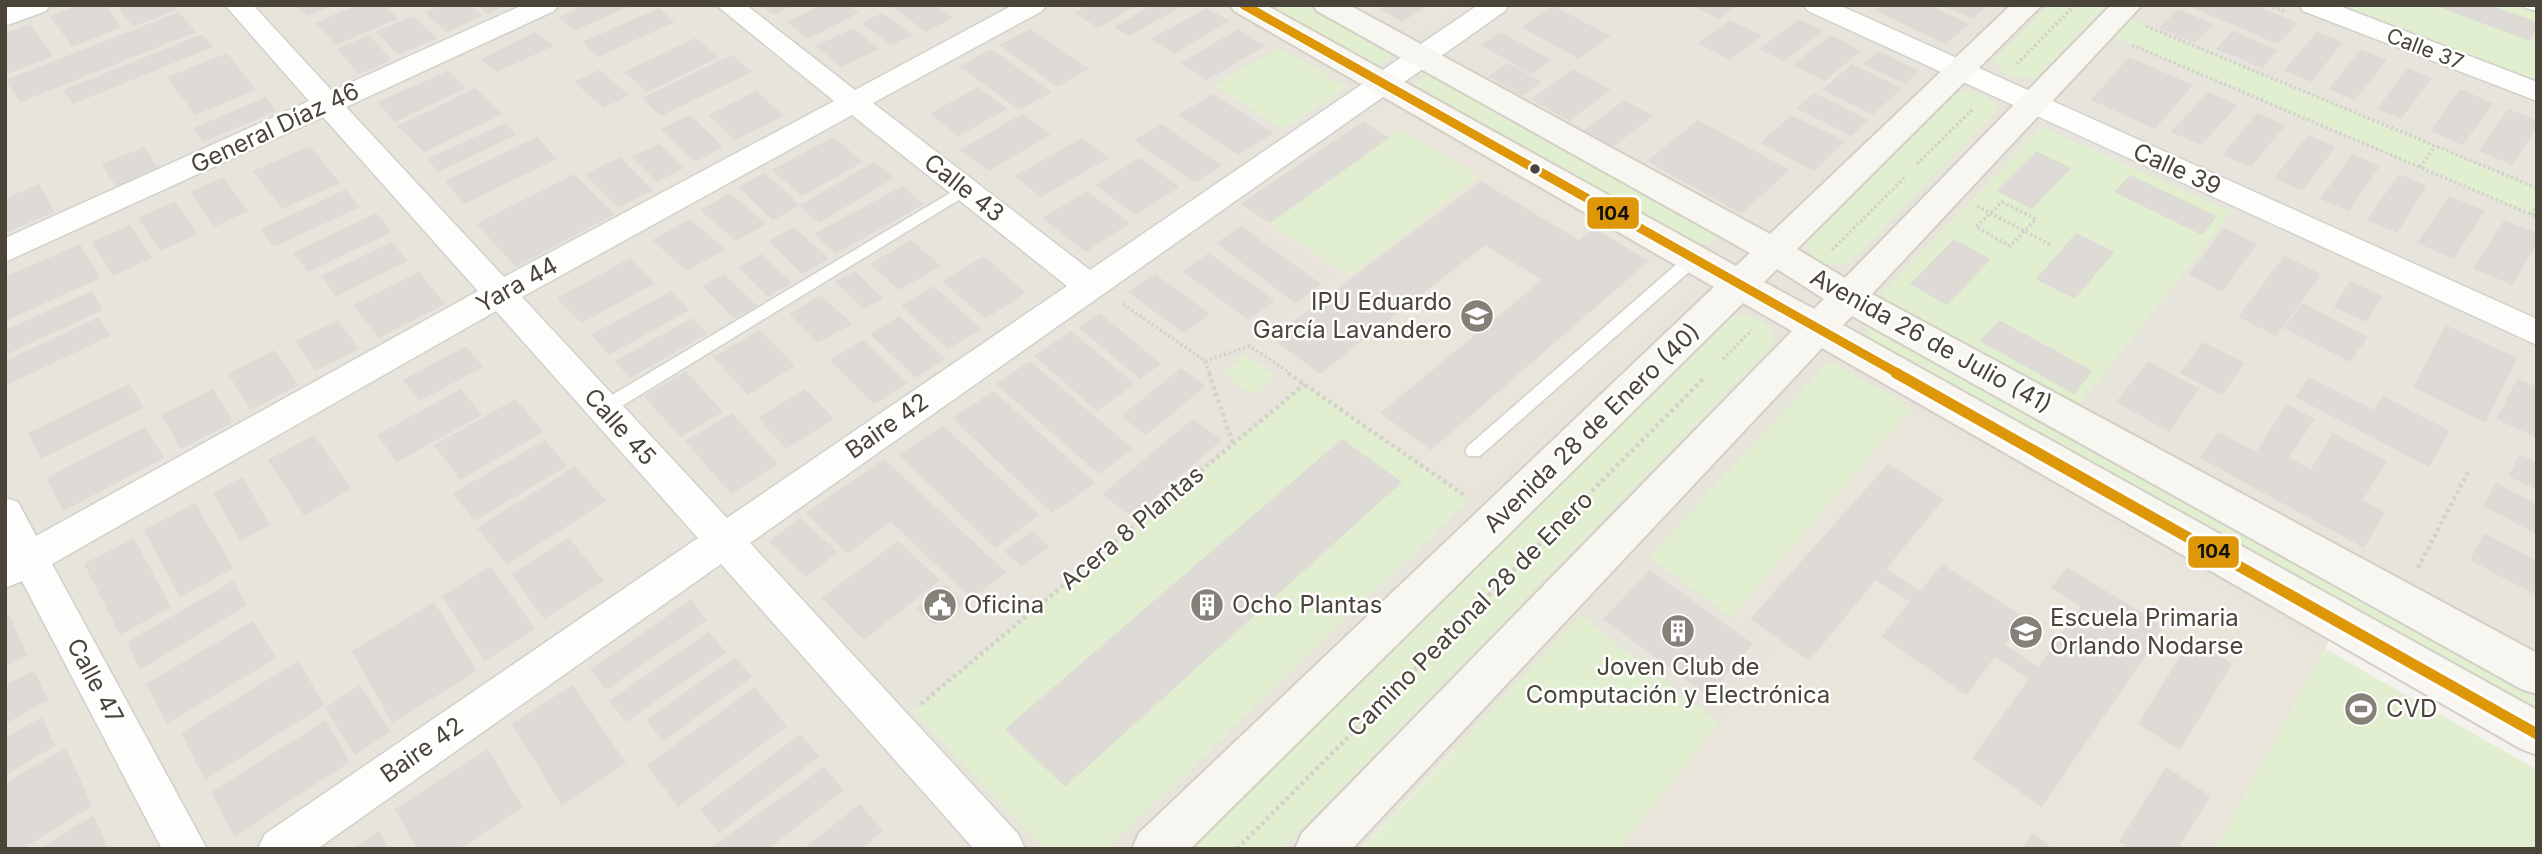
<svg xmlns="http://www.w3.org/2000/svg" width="2542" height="854" viewBox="0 0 2542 854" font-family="Inter,sans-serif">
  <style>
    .residential { fill: #e7e4dc }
    .education { fill: #eae5da }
    .green { fill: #e1eecf }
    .building { fill: #dedbd6 }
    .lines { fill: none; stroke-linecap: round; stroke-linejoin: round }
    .lane-casing { stroke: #d2d0cb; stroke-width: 3 }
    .street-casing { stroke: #d2d0cb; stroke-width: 3 }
    .secondary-casing { stroke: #d3cfc5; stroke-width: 4 }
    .path-far1 { stroke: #d3d2cc; stroke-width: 3.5; stroke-dasharray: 2.5 2.5; stroke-linecap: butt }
    .path { stroke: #d3d2cc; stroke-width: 4.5; stroke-dasharray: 3.5 3.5; stroke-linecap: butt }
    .lane { fill: #fdfdfc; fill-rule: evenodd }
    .street { fill: #fdfdfc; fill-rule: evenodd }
    .secondary { fill: #f7f6f1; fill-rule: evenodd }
    .bus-1-far1-casing { stroke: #fff; stroke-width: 13 }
    .bus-1-casing { stroke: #fff; stroke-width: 17 }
    .bus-1-far1 { stroke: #dd9709; stroke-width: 9 }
    .bus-1 { stroke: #dd9709; stroke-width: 11 }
    .bus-dot { fill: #4b4439; stroke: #fff; stroke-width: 2.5 }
    .labels { text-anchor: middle; stroke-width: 5; stroke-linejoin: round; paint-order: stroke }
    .far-street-label { font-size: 21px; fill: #4b4439; stroke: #fff }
    .street-label { font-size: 24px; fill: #4b4439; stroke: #fff }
    .poi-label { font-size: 24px; fill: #4b4439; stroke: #fff; text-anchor: start }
    .line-badge { stroke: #fff; stroke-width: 2.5 }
    .pale-badge-label { font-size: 19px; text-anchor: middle; font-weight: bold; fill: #111 }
  </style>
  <rect width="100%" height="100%" fill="#f4f2ee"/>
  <path class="residential" d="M5,5H2537V660L2363,567L2325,649L2215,849H1579L1454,749L1361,849H5Z"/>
  <g class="education">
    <path d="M1347,5H1463L1412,42Z"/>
    <path d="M1387,103L1699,285L1470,499L1250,346L1336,277L1267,233L1232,207Z"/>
    <path d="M1912,408L2325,649L2215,849H1619L1777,648L1732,617Z"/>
  </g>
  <g class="green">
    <path d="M1270,5H1303L1394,56L1379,66Z"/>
    <path d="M2050,5H2107L2034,79L2006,75L1994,60Z"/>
    <path d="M2342,5H2537V81Z"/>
    <path d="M2129,19L2537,188V217L2112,37Z"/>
    <path d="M1278,48L1348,87L1283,129L1214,86Z"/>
    <path d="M1427,75L1705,225L1715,233L1714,240L1704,245L1691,242L1414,85Z"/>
    <path d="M1959,91C1976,91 1990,95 1999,109L1846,266L1819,263L1809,251L1808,241Z"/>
    <path d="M2042,127L2232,212L2078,406L1878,297Z"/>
    <path d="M1401,130L1479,176L1350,276L1270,223Z"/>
    <path d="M1743,315L1761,321L1772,331L1774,344L1282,849H1194L1724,317Z"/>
    <path d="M1872,329L2537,697V709L1865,336L1867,330Z"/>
    <path d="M1246,355L1276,376L1254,395L1223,374Z"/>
    <path d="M1830,361L1912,408L1732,617L1649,557Z"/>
    <path d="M1305,384L1470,499L1107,849H1045L912,711Z"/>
    <path d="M1580,615L1719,723L1619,849H1362Z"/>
    <path d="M2325,649L2537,770V849H2215Z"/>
  </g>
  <g class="building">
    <path d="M79,5H106L122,27L72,47L50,16Z"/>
    <path d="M117,5H174L177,10L133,27Z"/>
    <path d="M296,5H333L307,16Z"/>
    <path d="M357,5H385L398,19L336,45L315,23Z"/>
    <path d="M441,5H470L482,16L447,32L425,13Z"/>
    <path d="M478,5H506L488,14Z"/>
    <path d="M585,5H632L574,31L559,17Z"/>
    <path d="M766,5H794L773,15L763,7Z"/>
    <path d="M822,5H849L859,13L808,39L787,22Z"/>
    <path d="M890,5H935L953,18L926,32Z"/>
    <path d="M1088,5H1138L1098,28L1075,13Z"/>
    <path d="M1153,5H1184L1129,36L1114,27Z"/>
    <path d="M1386,5H1428L1402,22L1380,9Z"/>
    <path d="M1691,5H1737L1719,19Z"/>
    <path d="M1882,5H1929L1969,24L1946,44L1875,11Z"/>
    <path d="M1942,5H1988L1973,19Z"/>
    <path d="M2186,5H2254L2298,23L2278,44Z"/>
    <path d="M2433,5H2490L2537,22V28L2530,41Z"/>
    <path d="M1553,6L1611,36L1579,59L1521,27Z"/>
    <path d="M659,8L675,22L598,57L582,42Z"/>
    <path d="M1207,8L1229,21L1174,54L1151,39Z"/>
    <path d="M2178,9L2213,24L2195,43L2159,28Z"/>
    <path d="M179,12L196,32L21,102L5,80Z"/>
    <path d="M882,13L912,35L891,45L862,23Z"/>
    <path d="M413,16L437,38L399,55L375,32Z"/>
    <path d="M1799,19L1823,31L1784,61L1759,49Z"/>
    <path d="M1730,20L1762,36L1729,60L1698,43Z"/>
    <path d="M30,24L53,56L7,74L5,33Z"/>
    <path d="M853,28L879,49L841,67L816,46Z"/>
    <path d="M1030,29L1089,69L1057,87L999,45Z"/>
    <path d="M1238,29L1265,46L1207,80L1181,63Z"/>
    <path d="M2233,31L2278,50L2262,68L2216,49Z"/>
    <path d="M536,32L553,46L497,72L481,59Z"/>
    <path d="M1501,32L1552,60L1531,74L1481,45Z"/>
    <path d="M2317,32L2343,42L2311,82L2284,70Z"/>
    <path d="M202,34L213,47L73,104L63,90Z"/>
    <path d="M369,35L392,60L359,74L337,49Z"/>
    <path d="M1831,35L1861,51L1824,81L1793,65Z"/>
    <path d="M695,38L719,57L647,92L624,72Z"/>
    <path d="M991,49L1052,92L1019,110L959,66Z"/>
    <path d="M2361,49L2387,60L2355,100L2329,89Z"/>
    <path d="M1878,51L1919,71L1905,84L1863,64Z"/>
    <path d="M227,53L256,90L195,115L167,77Z"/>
    <path d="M732,55L752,72L661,116L642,98Z"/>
    <path d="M2129,57L2193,85L2155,129L2091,100Z"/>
    <path d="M1508,63L1542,82L1522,96L1488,76Z"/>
    <path d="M1852,64L1902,88L1873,115L1822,90Z"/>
    <path d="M2408,68L2432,78L2401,119L2377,109Z"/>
    <path d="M1573,69L1611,90L1569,121L1531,99Z"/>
    <path d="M599,70L629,95L604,108L574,82Z"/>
    <path d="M448,71L466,88L395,122L377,102Z"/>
    <path d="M978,87L1007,109L959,136L930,114Z"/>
    <path d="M475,88L503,114L424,152L397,126Z"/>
    <path d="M2460,89L2493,103L2463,145L2430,131Z"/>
    <path d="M756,91L784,116L735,140L708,115Z"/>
    <path d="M2208,92L2238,105L2201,145L2171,132Z"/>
    <path d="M1814,93L1868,120L1851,136L1796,108Z"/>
    <path d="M1213,94L1273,133L1238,155L1178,115Z"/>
    <path d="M266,97L276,111L203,142L193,128Z"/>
    <path d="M1624,100L1653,116L1613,147L1583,131Z"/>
    <path d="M2508,109L2537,120V127L2512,165L2479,151Z"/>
    <path d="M2257,113L2286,125L2251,167L2222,155Z"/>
    <path d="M1022,114L1051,134L989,171L960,150Z"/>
    <path d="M690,115L723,147L695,162L661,129Z"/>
    <path d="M1791,115L1845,141L1814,171L1760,143Z"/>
    <path d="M1698,120L1790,170L1741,214L1647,161Z"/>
    <path d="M1363,121L1389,138L1270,223L1240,204Z"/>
    <path d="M505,123L516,135L438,172L427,159Z"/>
    <path d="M1162,124L1222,165L1195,183L1134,140Z"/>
    <path d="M2308,135L2336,147L2302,191L2274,178Z"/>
    <path d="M537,137L557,159L464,204L445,181Z"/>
    <path d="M833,137L863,162L802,196L772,170Z"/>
    <path d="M1082,138L1109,158L1041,197L1014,176Z"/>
    <path d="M659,144L684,168L657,182L632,157Z"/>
    <path d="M310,146L340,183L282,209L253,171Z"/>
    <path d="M144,147L158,168L116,186L101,164Z"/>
    <path d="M2036,151L2071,168L2032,209L1996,191Z"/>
    <path d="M2352,154L2380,166L2349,211L2320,199Z"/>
    <path d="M620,157L653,190L618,208L585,174Z"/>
    <path d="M1139,158L1180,187L1135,215L1095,185Z"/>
    <path d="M874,162L894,178L819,223L799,206L773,220L738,187L765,173L800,205Z"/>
    <path d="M574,174L615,214L516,267L476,224Z"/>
    <path d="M2399,174L2427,186L2397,233L2367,220Z"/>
    <path d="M2130,175L2217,216L2202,235L2114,192Z"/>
    <path d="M223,177L248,211L214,227L190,192Z"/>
    <path d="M1481,181L1579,240L1594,228L1649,261L1431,450L1380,413L1542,280L1485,245L1320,374L1271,338Z"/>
    <path d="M39,184L55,212L5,233V198Z"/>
    <path d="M902,186L924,204L836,254L814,234Z"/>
    <path d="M346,189L360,207L274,247L261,229Z"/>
    <path d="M1087,191L1130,223L1086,252L1042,218Z"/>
    <path d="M730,193L766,224L736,241L700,210Z"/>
    <path d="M2449,196L2485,211L2454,259L2417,243Z"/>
    <path d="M175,201L198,234L160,251L138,218Z"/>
    <path d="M376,213L392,232L308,272L293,253Z"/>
    <path d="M690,219L725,249L687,271L652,240Z"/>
    <path d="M2504,220L2537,233V245L2512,285L2473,268Z"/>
    <path d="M130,225L152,258L113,276L92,242Z"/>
    <path d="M1241,226L1321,284L1296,304L1216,243Z"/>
    <path d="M794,227L829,259L802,274L768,241Z"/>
    <path d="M2224,228L2257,244L2222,292L2189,274Z"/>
    <path d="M2076,233L2114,252L2075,299L2036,279Z"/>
    <path d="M1954,239L1991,259L1947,305L1910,284Z"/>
    <path d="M911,240L941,266L899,290L870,264Z"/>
    <path d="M392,242L408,261L336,296L321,276Z"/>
    <path d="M80,244L101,278L5,321V277Z"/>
    <path d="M1209,253L1275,301L1248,320L1182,271Z"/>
    <path d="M762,254L792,283L768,297L738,267Z"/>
    <path d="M984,256L1026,293L985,319L942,281Z"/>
    <path d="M2284,256L2322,274L2276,336L2238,317Z"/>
    <path d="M630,258L655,283L581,323L557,298Z"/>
    <path d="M855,271L883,298L864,309L835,282Z"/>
    <path d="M419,272L445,304L379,338L353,305Z"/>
    <path d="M724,274L757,306L734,319L702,286Z"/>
    <path d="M1155,274L1210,314L1183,333L1128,292Z"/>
    <path d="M2350,281L2383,296L2366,322L2334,307Z"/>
    <path d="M934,286L981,329L948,349L901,306Z"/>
    <path d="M92,291L103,310L5,355V330Z"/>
    <path d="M671,291L689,310L609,355L591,335Z"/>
    <path d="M821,295L852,324L818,343L789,314Z"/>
    <path d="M2302,303L2368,337L2350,362L2284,328Z"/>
    <path d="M1100,313L1161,364L1140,379L1079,328Z"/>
    <path d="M899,316L945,359L916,378L870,334Z"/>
    <path d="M99,317L110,336L5,386V361Z"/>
    <path d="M692,318L707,334L630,378L615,361Z"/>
    <path d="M338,320L359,349L316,371L295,341Z"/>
    <path d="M1999,320L2093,371L2074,394L1980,341Z"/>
    <path d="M2446,325L2517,358L2485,423L2413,387Z"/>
    <path d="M760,330L795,366L748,395L713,357Z"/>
    <path d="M1071,331L1135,384L1097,411L1034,356Z"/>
    <path d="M863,340L908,383L874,404L830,360Z"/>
    <path d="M2203,342L2245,363L2222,395L2180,373Z"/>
    <path d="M466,346L483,367L420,401L403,380Z"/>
    <path d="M274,350L299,385L251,410L228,374Z"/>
    <path d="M1030,361L1133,449L1099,474L996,384Z"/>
    <path d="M2148,361L2199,389L2169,432L2116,402Z"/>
    <path d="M1181,368L1206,386L1146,435L1121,416Z"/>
    <path d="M686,371L723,412L680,437L644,396Z"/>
    <path d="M2309,377L2374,410L2383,396L2450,431L2429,467L2295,397Z"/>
    <path d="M2517,378L2537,387V438L2497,419Z"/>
    <path d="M129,384L144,408L41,459L28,433Z"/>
    <path d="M213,389L233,422L181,449L161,415Z"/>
    <path d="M461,389L482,415L397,462L377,435Z"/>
    <path d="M805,389L834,419L786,449L758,418Z"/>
    <path d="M994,391L1095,483L1052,513L952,418Z"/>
    <path d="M516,399L543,432L460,480L434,445Z"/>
    <path d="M2287,404L2315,419L2289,458L2311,469L2333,433L2387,461L2363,500L2385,512L2364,548L2200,458L2218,432L2256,452Z"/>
    <path d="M732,413L778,464L731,494L685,441Z"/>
    <path d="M1193,419L1222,440L1132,517L1102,494Z"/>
    <path d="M943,425L1039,515L995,548L899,455Z"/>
    <path d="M145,427L164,458L63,511L46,478Z"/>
    <path d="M314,435L351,489L304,516L268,460Z"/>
    <path d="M1342,439L1402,482L1065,787L1005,729Z"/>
    <path d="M545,440L567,466L474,521L453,493Z"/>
    <path d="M2520,454L2537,463V490L2508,476Z"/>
    <path d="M884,459L1006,572L972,599L891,522L847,554L806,513Z"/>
    <path d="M1888,464L1944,499L1886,569L1920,591L1942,564L2025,618L2005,645L2038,667L2081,607L2051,588L2067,567L2165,627L2042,807L1972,758L2029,679L1995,657L1966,695L1881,636L1910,602L1876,580L1809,661L1750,619Z"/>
    <path d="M575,466L606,501L507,565L477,528Z"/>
    <path d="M243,477L270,525L240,541L213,493Z"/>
    <path d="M2496,483L2537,504V534L2483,506Z"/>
    <path d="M195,503L234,568L180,597L144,530Z"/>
    <path d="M800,518L838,552L806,577L769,542Z"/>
    <path d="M1032,531L1049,547L1021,567L1004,551Z"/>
    <path d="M2484,533L2537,561V596L2470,560Z"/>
    <path d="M134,538L171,607L120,635L84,564Z"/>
    <path d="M569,538L604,581L544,619L511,574Z"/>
    <path d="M898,541L940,580L864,640L821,598Z"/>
    <path d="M491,566L535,629L485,661L442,596Z"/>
    <path d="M1650,570L1753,644L1708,696L1603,619Z"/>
    <path d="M233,581L247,605L140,670L127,642Z"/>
    <path d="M946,585L964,603L934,626L916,608Z"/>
    <path d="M691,600L707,620L606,690L590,669Z"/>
    <path d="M434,602L477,671L392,723L352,651Z"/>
    <path d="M9,614L27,655L5,667V615Z"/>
    <path d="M253,621L276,658L167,724L146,684Z"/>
    <path d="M709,632L726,652L626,722L609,701Z"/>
    <path d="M2191,639L2232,664L2180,750L2138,724Z"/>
    <path d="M735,657L752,677L663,741L646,720Z"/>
    <path d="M298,661L325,705L205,780L181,733Z"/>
    <path d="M34,670L48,700L5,724V686Z"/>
    <path d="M360,685L391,731L355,755L325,708Z"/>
    <path d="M573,685L626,763L562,806L512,724Z"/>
    <path d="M755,687L787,726L678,807L647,765Z"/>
    <path d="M42,717L55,746L5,775V738Z"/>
    <path d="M326,720L350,762L234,837L211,792Z"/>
    <path d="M800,734L820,756L719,833L700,809Z"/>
    <path d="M66,748L92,806L22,849H5V783Z"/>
    <path d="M488,749L523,807L460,849H417L395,809Z"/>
    <path d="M824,767L844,790L768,849H709Z"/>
    <path d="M2166,767L2210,796L2178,849H2129L2119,842Z"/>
    <path d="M860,804L883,831L861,849H803Z"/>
    <path d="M94,815L108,849H39Z"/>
    <path d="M379,831L389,849H352Z"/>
    <path d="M2032,833L2054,849H2022Z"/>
  </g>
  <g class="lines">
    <g class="lane-casing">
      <g id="lane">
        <path d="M2524,5H2537V11L2525,8Z"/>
        <path d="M965,184L970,185L973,189L970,193L609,414H597L594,409L597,404Z"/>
        <path d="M1692,254L1698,256L1700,260L1698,264L1480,456H1468L1465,451L1468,446L1686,256Z"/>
      </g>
    </g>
    <g class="street-casing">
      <g id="street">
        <path d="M13,5H50L46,11L5,26V8Z"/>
        <path d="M225,5H253L332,91L523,5H558L554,11L346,107L504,277L834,101L716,5H746L855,90L1013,5H1046L1042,11L873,103L1090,270L1478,5H1509L1505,11L750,543L1018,834L1025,849H974L721,564L317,849H258L265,834L698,538L496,311L52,564L207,849H162L22,581L5,588V498L18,502L36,536L478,291L323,117L5,262V238L309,101ZM852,115L1067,286L727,518L522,297Z"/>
        <path d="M1804,5H1839L2537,319V345L1808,11Z"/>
        <path d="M2299,5H2337L2537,82V101L2303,11Z"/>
      </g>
    </g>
    <g class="secondary-casing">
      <path id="secondary" d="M1230,5H1266L1736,266L1750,253L1317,11L1313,5H1349L1770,234L2011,5H2042L1797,249L1845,278L2111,5H2142L1872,294L2537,653V694L2521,689L1852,316L1843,325L2537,710V755L2521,749L1822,348L1352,849H1295L1302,833L1792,331L1743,303L1190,849H1132L1139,833L1714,287L1234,11ZM1777,269L1824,299L1814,309L1764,282Z"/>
    </g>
    <g class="path-far1">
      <path d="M2268,5L2284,11"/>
      <path d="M2146,26L2537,188"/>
      <path d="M2132,45L2537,217"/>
      <path d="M2017,64L2075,5"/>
      <path d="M1917,164L1974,108"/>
      <path d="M2420,167L2435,146"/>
      <path d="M2002,202L2036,219L2010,246L1976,227Z"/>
      <path d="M1977,206L2051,245"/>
      <path d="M2532,215L2537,205"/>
      <path d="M1832,250L1906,176"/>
      <path d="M1123,304L1205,361"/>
      <path d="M1723,359L1752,330"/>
      <path d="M1205,361L1250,346L1291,374"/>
      <path d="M1205,361L1210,374"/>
    </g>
    <g class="path">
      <path d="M1209,373L1233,444"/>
      <path d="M1288,373L1467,497"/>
      <path d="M2418,568L2469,470"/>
      <path d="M921,704L1305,384"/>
      <path d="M1237,849L1703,379"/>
    </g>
    <use href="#lane" class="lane"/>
    <use href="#street" class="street"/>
    <use href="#secondary" class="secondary"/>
    <g class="bus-1-far1-casing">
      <path id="bus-1-far1" d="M1244,5L1899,374"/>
    </g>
    <g class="bus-1-casing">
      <path id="bus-1" d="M1896,373L2537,734"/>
    </g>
    <use href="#bus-1-far1" class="bus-1-far1"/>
    <use href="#bus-1" class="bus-1"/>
  </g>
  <defs>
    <g id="school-disc" transform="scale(1.75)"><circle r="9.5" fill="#868178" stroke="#fff"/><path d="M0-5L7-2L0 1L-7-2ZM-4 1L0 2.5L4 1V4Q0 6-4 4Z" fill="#fff"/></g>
    <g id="civic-disc" transform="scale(1.75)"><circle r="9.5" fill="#868178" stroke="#fff"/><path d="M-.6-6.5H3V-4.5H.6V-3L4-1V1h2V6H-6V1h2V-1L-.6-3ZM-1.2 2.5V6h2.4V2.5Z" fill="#fff"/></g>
    <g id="building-disc" transform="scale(1.75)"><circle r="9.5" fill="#868178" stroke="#fff"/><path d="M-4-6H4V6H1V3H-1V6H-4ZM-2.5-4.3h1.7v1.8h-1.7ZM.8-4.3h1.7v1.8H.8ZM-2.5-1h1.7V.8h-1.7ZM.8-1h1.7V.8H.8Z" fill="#fff"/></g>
    <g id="stadium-disc" transform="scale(1.75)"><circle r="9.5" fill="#868178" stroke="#fff"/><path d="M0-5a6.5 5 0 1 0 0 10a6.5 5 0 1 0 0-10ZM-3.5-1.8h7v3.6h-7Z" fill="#fff"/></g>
  </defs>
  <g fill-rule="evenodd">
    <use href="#school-disc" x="1477" y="316"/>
    <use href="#civic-disc" x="940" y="605"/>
    <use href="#building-disc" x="1207" y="605"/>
    <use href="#building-disc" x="1678" y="631"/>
    <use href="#school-disc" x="2026" y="632"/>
    <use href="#stadium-disc" x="2361" y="709"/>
  </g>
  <circle class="bus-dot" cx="1535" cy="169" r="6"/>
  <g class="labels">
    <g class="far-street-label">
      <text transform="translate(2425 49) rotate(21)" y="7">Calle 37</text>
    </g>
    <g class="street-label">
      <text transform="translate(275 128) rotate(-25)" y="8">General Díaz 46</text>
      <text transform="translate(2177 169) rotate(24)" y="8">Calle 39</text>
      <text transform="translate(964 188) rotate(38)" y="8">Calle 43</text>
      <text transform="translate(517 285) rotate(-29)" y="8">Yara 44</text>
      <text transform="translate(1931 341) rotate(29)" y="8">Avenida 26 de Julio (41)</text>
      <text transform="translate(887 426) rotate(-35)" y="8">Baire 42</text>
      <text transform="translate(620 427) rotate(48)" y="8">Calle 45</text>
      <text transform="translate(1592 428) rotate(-44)" y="8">Avenida 28 de Enero (40)</text>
      <text transform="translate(1132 528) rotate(-40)" y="8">Acera 8 Plantas</text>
      <text transform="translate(1470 614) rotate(-45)" y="8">Camino Peatonal 28 de Enero</text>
      <text transform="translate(95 681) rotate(62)" y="8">Calle 47</text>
      <text transform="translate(422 750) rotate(-35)" y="8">Baire 42</text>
    </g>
    <g class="poi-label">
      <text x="1452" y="310" text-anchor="end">IPU Eduardo<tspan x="1452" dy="28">García Lavandero</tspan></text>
      <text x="964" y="613">Oficina</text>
      <text x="1232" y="613">Ocho Plantas</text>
      <text x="2050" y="626">Escuela Primaria<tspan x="2050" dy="28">Orlando Nodarse</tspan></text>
      <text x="1678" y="675" text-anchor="middle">Joven Club de<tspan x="1678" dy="28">Computación y Electrónica</tspan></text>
      <text x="2386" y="717">CVD</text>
    </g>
  </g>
  <g class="line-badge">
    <rect x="1586" y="196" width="54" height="34" rx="7" fill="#dd9709"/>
    <rect x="2187" y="535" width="53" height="34" rx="7" fill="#dd9709"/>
  </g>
  <g class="pale-badge-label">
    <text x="1613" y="220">104</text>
    <text x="2214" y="558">104</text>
  </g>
  <rect width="2542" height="854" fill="none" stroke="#4b4439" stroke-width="14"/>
</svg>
